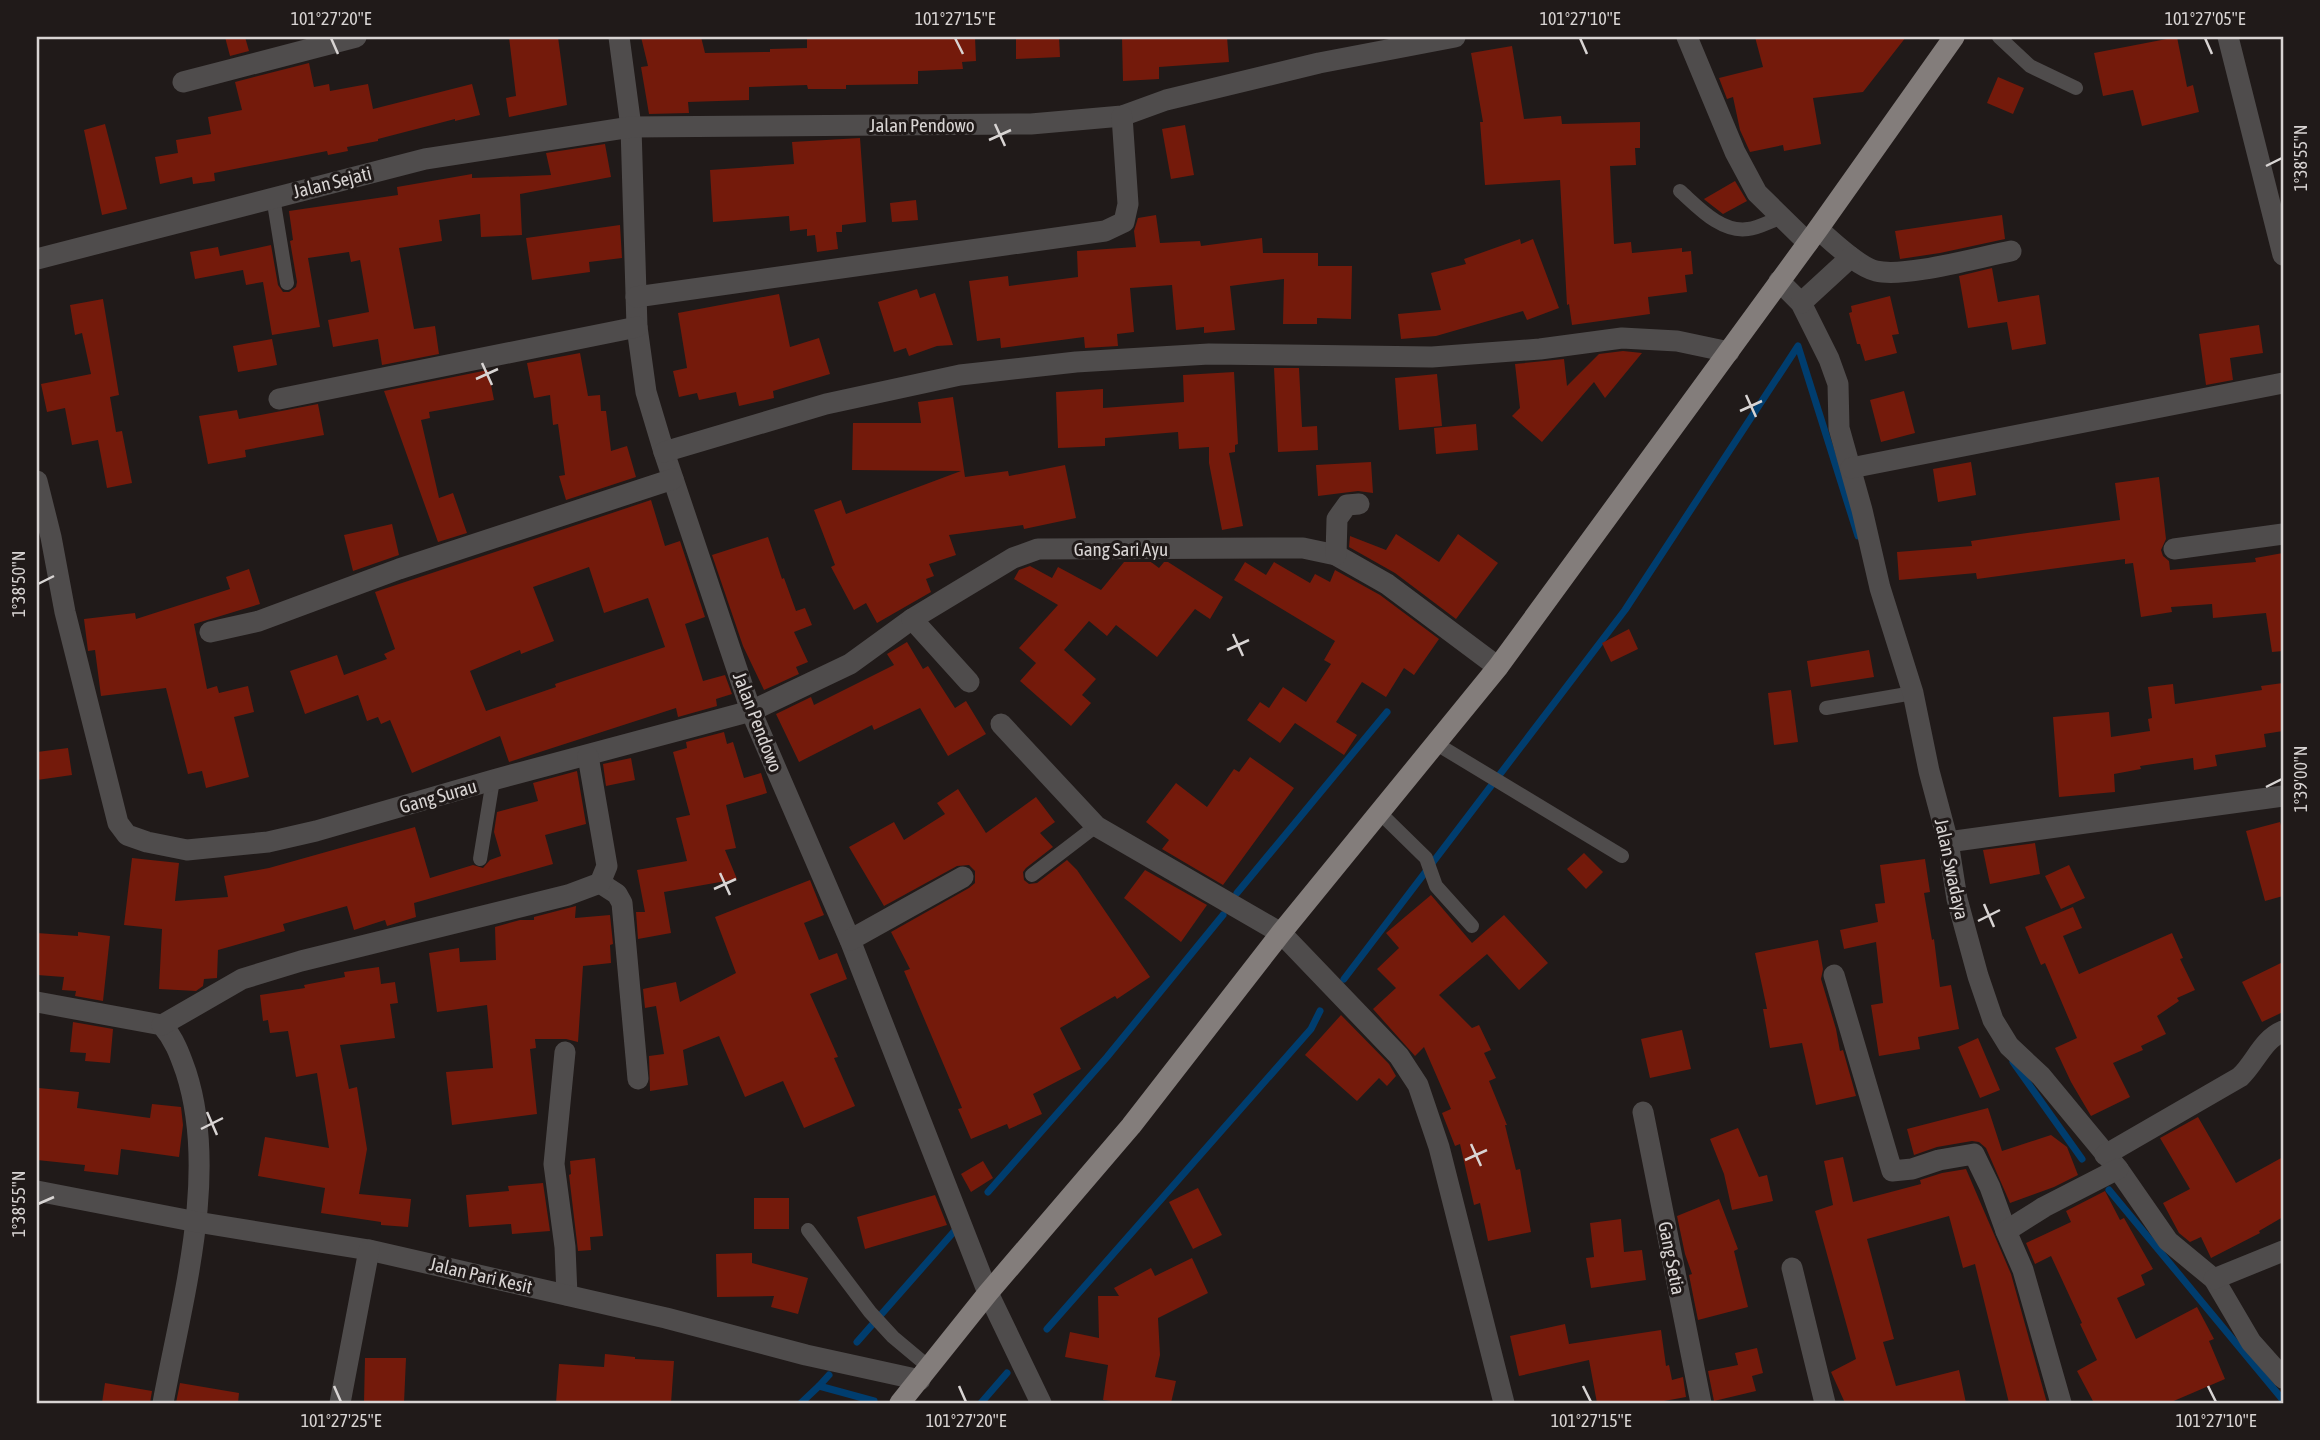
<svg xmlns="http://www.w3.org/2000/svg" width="2320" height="1440" viewBox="0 0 2320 1440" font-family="'Asap Condensed',sans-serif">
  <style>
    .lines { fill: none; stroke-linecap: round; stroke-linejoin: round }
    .stream { stroke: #003d6e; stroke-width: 7 }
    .building { fill: #741a0b; fill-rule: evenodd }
    .lane { stroke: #4f4c4c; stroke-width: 14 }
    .street { stroke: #4f4c4c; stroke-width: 21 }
    .primary { stroke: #837d7b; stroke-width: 21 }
    .ticks { fill: none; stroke: #d8d4d3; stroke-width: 2.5 }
    .labels { text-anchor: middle; stroke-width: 6; stroke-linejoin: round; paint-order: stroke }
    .street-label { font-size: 19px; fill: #d8d4d3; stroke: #201a19 }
    .neatline { fill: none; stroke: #d8d4d3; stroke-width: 2.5 }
    .ticks-label { font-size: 18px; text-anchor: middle; fill: #d8d4d3 }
  </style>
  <rect width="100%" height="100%" fill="#201a19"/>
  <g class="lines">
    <g class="stream">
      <path d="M1237,893L1387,712"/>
      <path d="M1344,979L1625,610L1798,346L1858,536"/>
      <path d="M2013,1062L2082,1159"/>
      <path d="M2109,1190L2283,1400"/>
      <path d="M988,1192L1107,1057L1223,915"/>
      <path d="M1047,1329L1311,1029L1320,1011"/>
      <path d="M857,1342L958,1227"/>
      <path d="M819,1386L829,1375"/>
      <path d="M801,1403L819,1386L874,1401"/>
      <path d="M981,1403L1007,1373"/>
    </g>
  </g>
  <g class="building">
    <path d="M225,37H245L249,51L230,56Z"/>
    <path d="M509,37H558L567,105L509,117L506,98L516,96Z"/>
    <path d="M641,37H701L705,53L770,52V49L807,48V37H975L976,61L962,62L963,69L918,71V84L846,85V89H808L807,85L749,87V100L688,102L689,113L649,114L641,67L648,66Z"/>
    <path d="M1016,37H1059L1060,57L1016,59Z"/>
    <path d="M1122,37H1227L1229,62L1159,67V79L1123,81Z"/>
    <path d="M1755,37H1906L1863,92L1813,98L1821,144L1784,151L1783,145L1750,152L1740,130L1733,97L1727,99L1719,78L1763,67Z"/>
    <path d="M2177,37L2187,87L2193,85L2199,112L2142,126L2133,90L2103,96L2094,53Z"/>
    <path d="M1512,46L1524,119L1561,116L1562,124L1640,122V148H1635L1636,165L1610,166L1614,244L1631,242L1632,253L1682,248V252L1691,251L1693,274L1685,275L1687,292L1648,297L1650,314L1572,325L1569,304L1567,305L1560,180L1485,185L1480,122H1483L1471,53Z"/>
    <path d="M309,63L314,87L329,84L330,91L368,84L373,109L472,84L480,115L455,121V119L378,139V141L347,147L348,151L328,155L327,151L214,173L215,181L193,184L192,177L160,184L155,157L178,153L176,140L211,134L208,117L242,110L235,82Z"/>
    <path d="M1998,77L2024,88L2013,114L1987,103Z"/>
    <path d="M105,124L127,209L102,215L84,130Z"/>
    <path d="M1185,125L1194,175L1171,179L1162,129Z"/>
    <path d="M860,138L866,222L842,225V232H836L838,249L817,252L815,235L807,236V229L790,231L789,216L713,222L710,170L794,164L792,142Z"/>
    <path d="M605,144L611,177L520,194L522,235L481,237L480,214L439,220L442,241L399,248L414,329L435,326L439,354L382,365L378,339L333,347L328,320L369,312L360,260L351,262L349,252L308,258L320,327L272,335L263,282L246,285L243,270L195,279L190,252L218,247L220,256L271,245L278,285L283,292H289L296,287L297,282L290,241L293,240L289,211L398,195L397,187L472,174V178L551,175L546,153Z"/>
    <path d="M1735,181L1747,201L1723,214L1705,200L1704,199Z"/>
    <path d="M916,200L918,220L892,222L890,203Z"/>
    <path d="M1156,215L1160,243L1200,241L1201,246L1262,238L1263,253H1318V266H1352L1351,319L1317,318V324H1283L1284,279L1230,286L1235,330L1204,333V327L1176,330L1172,285L1130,288L1134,332L1117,334L1118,346L1085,348L1084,337L1001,348L1000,338L977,341L969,281L1008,276L1009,286L1078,277L1077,251L1136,247L1134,231L1138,218Z"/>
    <path d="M2002,215L2005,239L1940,253L1900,259L1895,231Z"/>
    <path d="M620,225L622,258L589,262L590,272L532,280L526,238Z"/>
    <path d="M1520,239L1521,244L1533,239L1559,308L1527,320L1523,311L1436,336L1401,339L1398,314L1441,310L1431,273L1466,264L1464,259Z"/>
    <path d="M1992,268L1998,302L2039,295L2046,344L2012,350L2007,322L1968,328L1959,276Z"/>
    <path d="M917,289L920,298L935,293L953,345L937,346L909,356L906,348L894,352L878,302Z"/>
    <path d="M779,294L790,347L819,338L830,374L773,391L774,398L739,406L736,392L699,400L697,393L679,397L673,371L687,368L678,313Z"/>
    <path d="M1890,296L1899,334L1892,335L1897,353L1865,361L1860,344H1857L1849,313L1852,312L1851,306Z"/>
    <path d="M103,299L119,395L110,397L116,432L122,431L132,483L107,488L98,440L72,445L65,408L47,412L41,384L91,374L82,333L75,335L70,305Z"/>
    <path d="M2259,325L2263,353L2230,358L2233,380L2206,385L2199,334Z"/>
    <path d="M272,339L277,365L238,372L233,346Z"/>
    <path d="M1623,351L1642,353L1605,398L1594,382L1542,442L1512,416L1520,408L1515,364L1564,359L1567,386L1599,354Z"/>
    <path d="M580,353L588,396L600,395L601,411H606L611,451L627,446L636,477L566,500L559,476L565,475L558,424L553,425L550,395L534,398L527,363Z"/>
    <path d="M1274,368H1299L1302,427L1317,426L1318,450L1278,452Z"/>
    <path d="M488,370L494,400L429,412L430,418L421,420L439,498L453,493L467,533L438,542L384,391Z"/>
    <path d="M1234,372L1238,444L1235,445V452L1229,453L1243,526L1222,530L1209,463V447L1179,449L1178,432L1105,438V446L1058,448L1056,392L1103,389V408L1184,402L1183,375Z"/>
    <path d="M1437,374L1442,426L1399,430L1395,378Z"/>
    <path d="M1904,391L1915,433L1881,442L1870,400Z"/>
    <path d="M953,397L965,477L1008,471L1009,476L1065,465L1076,518L1024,529L1023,525L949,535L956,555L929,564L934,576L926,579L931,592L877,623L866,603L854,610L831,567L835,565L814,510L841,500L846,514L961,471L852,470L853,423H921L918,402Z"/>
    <path d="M318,404L324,435L245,450L246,457L208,464L199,416L237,410L239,419Z"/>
    <path d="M1476,424L1478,450L1436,454L1434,428Z"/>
    <path d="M1371,462L1373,493L1358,491L1318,496L1316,465Z"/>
    <path d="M1971,462L1976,495L1938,502L1933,469Z"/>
    <path d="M2159,477L2166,539L2161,550L2163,556L2169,561L2170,570L2256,562L2255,558L2283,553V651L2272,652L2266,613L2213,618L2212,604L2171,607L2172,612L2141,617L2133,563L2125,564V559L1977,579L1976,573L1899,580L1897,552L1972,546L1971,541L2120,520L2115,483Z"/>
    <path d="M651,500L665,546L680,541L705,617L685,624L703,681L725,675L732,694L716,699L717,706L678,717L676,708L509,762L500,736L412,773L390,720L381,724L378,717L367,721L358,695L305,714L290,671L337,655L344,675L387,659L384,654L395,649L375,592ZM589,567L604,613L648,598L665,647L555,684L556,687L486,711L470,671L520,650L521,654L554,641L533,587Z"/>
    <path d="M392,524L399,555L353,571L344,535Z"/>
    <path d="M1396,534L1439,562L1458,534L1498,563L1456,619L1395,573L1349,547L1350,536L1386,550Z"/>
    <path d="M768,537L782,579L784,578L796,611L805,608L812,625L794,632L808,662L796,667L799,674L764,690L743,646L712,555Z"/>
    <path d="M1124,562H1151L1159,568L1164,562H1168L1223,597L1210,619L1195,609L1157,657L1116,625L1107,636L1089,621L1064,650L1096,679L1082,695L1091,703L1071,726L1020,681L1036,663L1019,648L1058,605L1014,579L1019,570L1030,566L1052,578L1058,567L1101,590Z"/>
    <path d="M1245,562L1266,575L1274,562L1310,583L1315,574L1330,582L1335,570L1380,595L1439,639L1414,675L1404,668L1386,697L1362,682L1336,722L1357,735L1344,755L1295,723L1280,743L1247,720L1260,702L1269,708L1283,687L1306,702L1331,664L1324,660L1335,641L1234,580Z"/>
    <path d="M249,569L260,604L194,624L207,689L217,686L219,693L248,686L254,712L234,717L249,777L206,788L202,771L188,774L166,688L101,696L95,650L88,651L84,619L135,613L136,619L230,589L226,577Z"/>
    <path d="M1629,629L1638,649L1611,662L1602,643Z"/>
    <path d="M907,642L923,669L928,666L955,708L966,701L986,734L948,756L920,708L874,730L872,725L799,762L776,714L811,697L814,705L894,665L887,654Z"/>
    <path d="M1869,650L1874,677L1811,687L1807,661Z"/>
    <path d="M2283,683V731L2264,734L2266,747L2215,755L2217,766L2194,770L2193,758L2140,766L2141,769L2114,774L2115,792L2059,797L2053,717L2109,712L2111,737L2150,731L2148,719L2152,718L2148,687L2173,684L2175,704L2262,690L2261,686Z"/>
    <path d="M1791,690L1798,742L1774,745L1768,693Z"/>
    <path d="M724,732L727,744L733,742L744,778L761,773L767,793L726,805L736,848L725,850L737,879L664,892L671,933L638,939L636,912H645L637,870L687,861L676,818L690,815L673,752L687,748L686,742Z"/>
    <path d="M68,748L72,775L37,780V752Z"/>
    <path d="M1250,757L1294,788L1223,885L1162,849L1169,840L1146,822L1176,783L1207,807L1234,769L1239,772Z"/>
    <path d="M631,758L635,780L606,786L603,764Z"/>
    <path d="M577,771L586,824L545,835L553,864L414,903L416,917L387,926L385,920L354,930L347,906L283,924L285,931L218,950L217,978L204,979L203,986L196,991L159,989L162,929L124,925L132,858L179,863L175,901L228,897L224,876L269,868L415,827L430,878L473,865L483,868L490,860L501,856L494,832L497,812L538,801L533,783Z"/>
    <path d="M958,789L986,833L1036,797L1055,822L1040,833L1053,847L1026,868L1023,872L1024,880L1029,884L1037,883L1067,860L1077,870L1150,977L1117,999L1115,996L1060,1028L1081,1069L1033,1094L1042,1114L1009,1129L1007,1124L971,1139L958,1109L962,1108L904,971L910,969L891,932L969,888L975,883V871L969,865L957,866L884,906L849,847L894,822L904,840L945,814L937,803Z"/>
    <path d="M2280,822L2283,833V896L2265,901L2246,831Z"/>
    <path d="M2035,843L2040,874L1990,884L1983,850Z"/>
    <path d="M1584,853L1603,872L1586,889L1567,869Z"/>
    <path d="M1925,859L1930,892L1924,893L1932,940L1934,939L1940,987L1951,985L1959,1029L1918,1037L1920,1049L1879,1056L1871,1005L1883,1003L1876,942L1844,949L1840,930L1878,922L1875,904L1885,903L1880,865Z"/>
    <path d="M2069,865L2085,898L2061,909L2045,876Z"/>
    <path d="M1145,870L1207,905L1181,942L1124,898Z"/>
    <path d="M810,880L824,915L804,923L819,960L837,953L847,979L810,994L838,1057L834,1058L855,1106L804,1128L783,1081L745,1097L719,1036L683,1050L688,1085L650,1091L649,1056L664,1054L656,1006L645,1008L643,989L676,982L680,1002L736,973L715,917Z"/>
    <path d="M1431,895L1472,943L1504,915L1548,963L1519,990L1487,954L1439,995L1472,1028L1479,1025L1491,1050L1484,1053L1496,1078L1489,1081L1507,1125H1505L1516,1170L1520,1169L1531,1232L1488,1241L1480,1203L1474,1205L1460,1144L1455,1146L1442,1113L1451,1109L1424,1047L1415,1056L1373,1009L1396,988L1377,969L1399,948L1386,933Z"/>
    <path d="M576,906L575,918L610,915L613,944L610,945L611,963L583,966L578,1042L566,1039H535L536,1048L530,1049L537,1114L452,1125L446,1072L493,1068L487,1005L437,1012L429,953L459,948L460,962L496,960L495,927L520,920H534V917Z"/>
    <path d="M2073,907L2082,928L2063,936L2079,974L2172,933L2183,958L2180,959L2195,990L2177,998L2179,1001L2157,1016L2166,1034L2141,1046L2143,1050L2113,1063L2130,1097L2091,1116L2071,1082L2055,1048L2077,1038L2045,963L2041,965L2025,927Z"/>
    <path d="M78,932L110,936L103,1001L75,996L76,991L62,990L64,977L37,975V933L78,936Z"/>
    <path d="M1818,940L1823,969L1821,979L1836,1029L1840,1051L1843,1050L1856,1096L1816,1105L1802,1043L1770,1048L1763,1009H1767L1755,953Z"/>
    <path d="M2283,962V1012L2262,1022L2242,982Z"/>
    <path d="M379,967L381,984L395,982L398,1003L390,1004L395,1038L340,1045L349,1089L357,1087L367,1149L359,1194L411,1199L408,1227L381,1225V1222L321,1213L325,1188L258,1176L265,1137L329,1148L317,1073L296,1077L288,1031L270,1033L268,1020L263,1021L260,995L305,988L304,985L345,977L344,972Z"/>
    <path d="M1341,1015L1389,1064L1396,1076L1387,1086L1379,1078L1357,1101L1305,1055Z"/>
    <path d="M73,1022L113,1029L110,1063L85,1061L86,1053L70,1052Z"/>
    <path d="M1682,1030L1691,1069L1650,1078L1641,1039Z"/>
    <path d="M1978,1038L2000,1090L1980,1098L1958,1047Z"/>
    <path d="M39,1088L79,1092L77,1108L150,1118L152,1104L181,1107L183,1125L179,1157L121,1149L118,1175L84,1171L85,1165L37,1160Z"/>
    <path d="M1988,1108L2002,1151L2051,1135L2067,1147L2078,1175L2054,1187L2010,1203L1986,1148L1979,1142L1972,1141L1937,1147L1914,1155L1907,1129Z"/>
    <path d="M2198,1117L2236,1183L2283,1157V1217L2259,1231L2260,1233L2211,1258L2201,1237L2190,1242L2179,1233L2163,1203L2190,1189L2160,1138Z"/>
    <path d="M1738,1128L1759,1177L1767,1175L1773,1201L1732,1210L1724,1174L1710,1139Z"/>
    <path d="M1843,1157L1853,1202L1921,1184L1920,1180L1942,1173L1966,1169L2011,1274L2047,1403H2009L1975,1264L1963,1268L1949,1216L1867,1239L1894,1339L1883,1342L1896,1386L1959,1370L1966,1403H1845L1831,1372L1856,1359L1815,1211L1833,1205L1824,1161Z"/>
    <path d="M595,1158L603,1236L590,1237L591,1250L578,1251L569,1175L571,1174L570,1161Z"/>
    <path d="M983,1161L993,1178L971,1192L961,1174Z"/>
    <path d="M543,1183L550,1231L512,1234L511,1224L469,1227L466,1195L509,1191L508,1186Z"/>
    <path d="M1198,1188L1222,1235L1193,1249L1169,1202Z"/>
    <path d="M2105,1191L2120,1220L2124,1218L2153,1269L2141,1275L2145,1285L2117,1298L2136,1339L2197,1307L2214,1339L2209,1341L2225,1379L2169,1403H2094L2077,1371L2097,1360L2080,1324L2082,1323L2051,1256L2035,1264L2026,1243L2071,1222L2066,1211Z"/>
    <path d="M935,1195L947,1225L865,1249L857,1217Z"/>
    <rect x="754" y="1198" width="35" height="31"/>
    <path d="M1719,1199L1738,1249L1734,1251L1748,1307L1698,1320L1689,1275L1692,1274L1685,1254L1677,1216Z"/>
    <path d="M1621,1219L1624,1252L1642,1250L1646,1280L1591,1288L1586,1258L1594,1257L1590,1223Z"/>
    <path d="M752,1253V1263L808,1278L798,1314L771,1307L774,1296L717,1297L716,1254Z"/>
    <path d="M1192,1258L1208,1293L1158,1318L1160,1355L1155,1377L1176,1381L1171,1403H1128L1103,1400L1108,1365L1065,1357L1070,1332L1099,1338L1098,1296H1119L1114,1288L1151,1268L1155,1276Z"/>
    <path d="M1565,1324L1569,1344L1661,1330L1666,1366L1669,1365L1672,1380L1683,1377L1686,1397L1653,1403H1597L1589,1360L1519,1376L1510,1336Z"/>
    <path d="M1757,1348L1763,1373L1752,1376L1756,1391L1714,1401L1708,1371L1738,1365L1735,1353Z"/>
    <path d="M605,1354L635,1357V1359L674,1361L671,1403H556L559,1364L604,1367Z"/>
    <path d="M365,1358H406L404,1403H364Z"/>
    <path d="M105,1383L152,1391L150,1403H102Z"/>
    <path d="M180,1383L239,1393L238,1403H176Z"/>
  </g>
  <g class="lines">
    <g class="lane">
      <path d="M1999,37L2030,66L2076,88"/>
      <path d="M1680,191C1698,207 1721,233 1748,229C1759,228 1770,221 1780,218"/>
      <path d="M273,197L287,283"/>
      <path d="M1826,708L1913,693"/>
      <path d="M1435,743L1622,856"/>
      <path d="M1379,812L1426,858L1436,886L1472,926"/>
      <path d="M480,859L493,780"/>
      <path d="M1032,875L1096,826"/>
      <path d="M808,1230L870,1312L893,1337L930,1368"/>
    </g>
    <g class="street">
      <path d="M619,37L631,127L637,327L646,392L664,452L751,711L850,940L988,1293L1041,1403"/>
      <path d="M1687,37L1735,152L1757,193L1808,243"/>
      <path d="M2228,37L2283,255"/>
      <path d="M183,82L356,37"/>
      <path d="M1818,229C1832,241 1858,267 1876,271C1905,278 1979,257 2011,251"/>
      <path d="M37,259L425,159L631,127L1031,124L1122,116L1166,100L1319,63L1455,37"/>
      <path d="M1779,281L1801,303L1829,359L1838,384L1839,428L1862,510L1880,588L1913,693L1929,771L1948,842L1957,899L1978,976L1993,1020L2009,1046L2041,1076L2118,1169L2168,1241L2214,1279L2251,1342L2283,1378"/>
      <path d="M636,297L1105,231L1124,222L1128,204L1122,116"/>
      <path d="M1801,303L1851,257"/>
      <path d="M279,399L637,327"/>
      <path d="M664,452L826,404L960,375L1076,362L1209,354L1432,357L1540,349L1622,338L1677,341L1729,352"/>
      <path d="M1851,468L2283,383"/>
      <path d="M37,481L51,537L65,612L118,823L127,835L147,842L187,850L268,842L316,831L493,780L751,711L850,664L912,619L1013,558L1038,549L1303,548L1336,555L1387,584L1498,667"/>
      <path d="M2174,549L2283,534"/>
      <path d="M1336,555L1337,519L1347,505L1359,504"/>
      <path d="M912,619L969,682"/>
      <path d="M210,632L259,621L399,569L673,479"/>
      <path d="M1001,724L1096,826L1281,933L1399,1056L1418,1085L1439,1147L1504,1403"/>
      <path d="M1948,842L2283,796"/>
      <path d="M600,883L617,894L622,903L638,1079"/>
      <path d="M850,940L963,877"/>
      <path d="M1834,975L1892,1171L1912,1169L1939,1160L1974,1154L1990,1187L2006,1231"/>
      <path d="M37,1002L162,1025C175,1040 180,1055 186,1072C219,1174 182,1300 163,1403"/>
      <path d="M162,1025L242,979L301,961L568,895L600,883L607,866L588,756"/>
      <path d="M565,1052L554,1164L565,1247L567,1295"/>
      <path d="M1643,1112L1701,1403"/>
      <path d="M2105,1155L2240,1077C2256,1062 2262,1040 2283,1031"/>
      <path d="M37,1191L197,1222L369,1250L666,1318L806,1355L920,1380"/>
      <path d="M1792,1268L1825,1403"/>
      <path d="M2214,1279L2283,1251"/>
      <path d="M340,1403L369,1250"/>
      <path d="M2061,1403L2023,1270L2006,1231L2044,1207L2118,1169"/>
    </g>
    <path class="primary" d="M900,1403L988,1293L1131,1126L1281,933L1498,667L1818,229L1954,37"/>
  </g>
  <path class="ticks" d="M331,38L338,54M955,38L963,54M1580,38L1587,54M2205,38L2212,54M995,124L1005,146M989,140L1011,130M2266,166L2282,158M482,363L492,385M476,379L498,369M1746,395L1756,417M1740,411L1762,401M38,584L54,576M1233,634L1243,656M1227,650L1249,640M2266,787L2282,779M720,873L730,895M714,889L736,879M1984,904L1994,927M1978,921L2000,910M207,1112L217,1135M201,1129L223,1118M1471,1144L1481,1166M1465,1160L1487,1150M38,1204L54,1197M334,1386L341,1402M959,1386L966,1402M1583,1386L1591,1402M2208,1386L2216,1402"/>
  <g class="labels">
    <g class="street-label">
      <text x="922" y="132">Jalan Pendowo</text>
      <text transform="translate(332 182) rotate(-14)" y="7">Jalan Sejati</text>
      <text x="1121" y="556">Gang Sari Ayu</text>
      <text transform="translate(758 722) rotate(69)" y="7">Jalan Pendowo</text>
      <text transform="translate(438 796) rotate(-16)" y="7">Gang Surau</text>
      <text transform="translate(1952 869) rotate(78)" y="7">Jalan Swadaya</text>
      <text transform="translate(1672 1258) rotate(79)" y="7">Gang Setia</text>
      <text transform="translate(481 1275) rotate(13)" y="7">Jalan Pari Kesit</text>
    </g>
  </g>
  <rect width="2320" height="1440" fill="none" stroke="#201a19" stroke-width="77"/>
  <rect x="38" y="38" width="2244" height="1364" class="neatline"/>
  <g class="ticks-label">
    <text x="331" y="25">101°27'20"E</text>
    <text x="955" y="25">101°27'15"E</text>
    <text x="1580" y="25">101°27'10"E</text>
    <text x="2205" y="25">101°27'05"E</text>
    <text transform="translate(2301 158) rotate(-90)" y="6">1°38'55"N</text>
    <text transform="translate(19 584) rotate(-90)" y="6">1°38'50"N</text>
    <text transform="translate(2301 779) rotate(-90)" y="6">1°39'00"N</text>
    <text transform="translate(19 1204) rotate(-90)" y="6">1°38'55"N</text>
    <text x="341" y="1427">101°27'25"E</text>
    <text x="966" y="1427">101°27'20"E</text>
    <text x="1591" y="1427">101°27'15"E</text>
    <text x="2216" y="1427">101°27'10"E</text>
  </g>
</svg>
